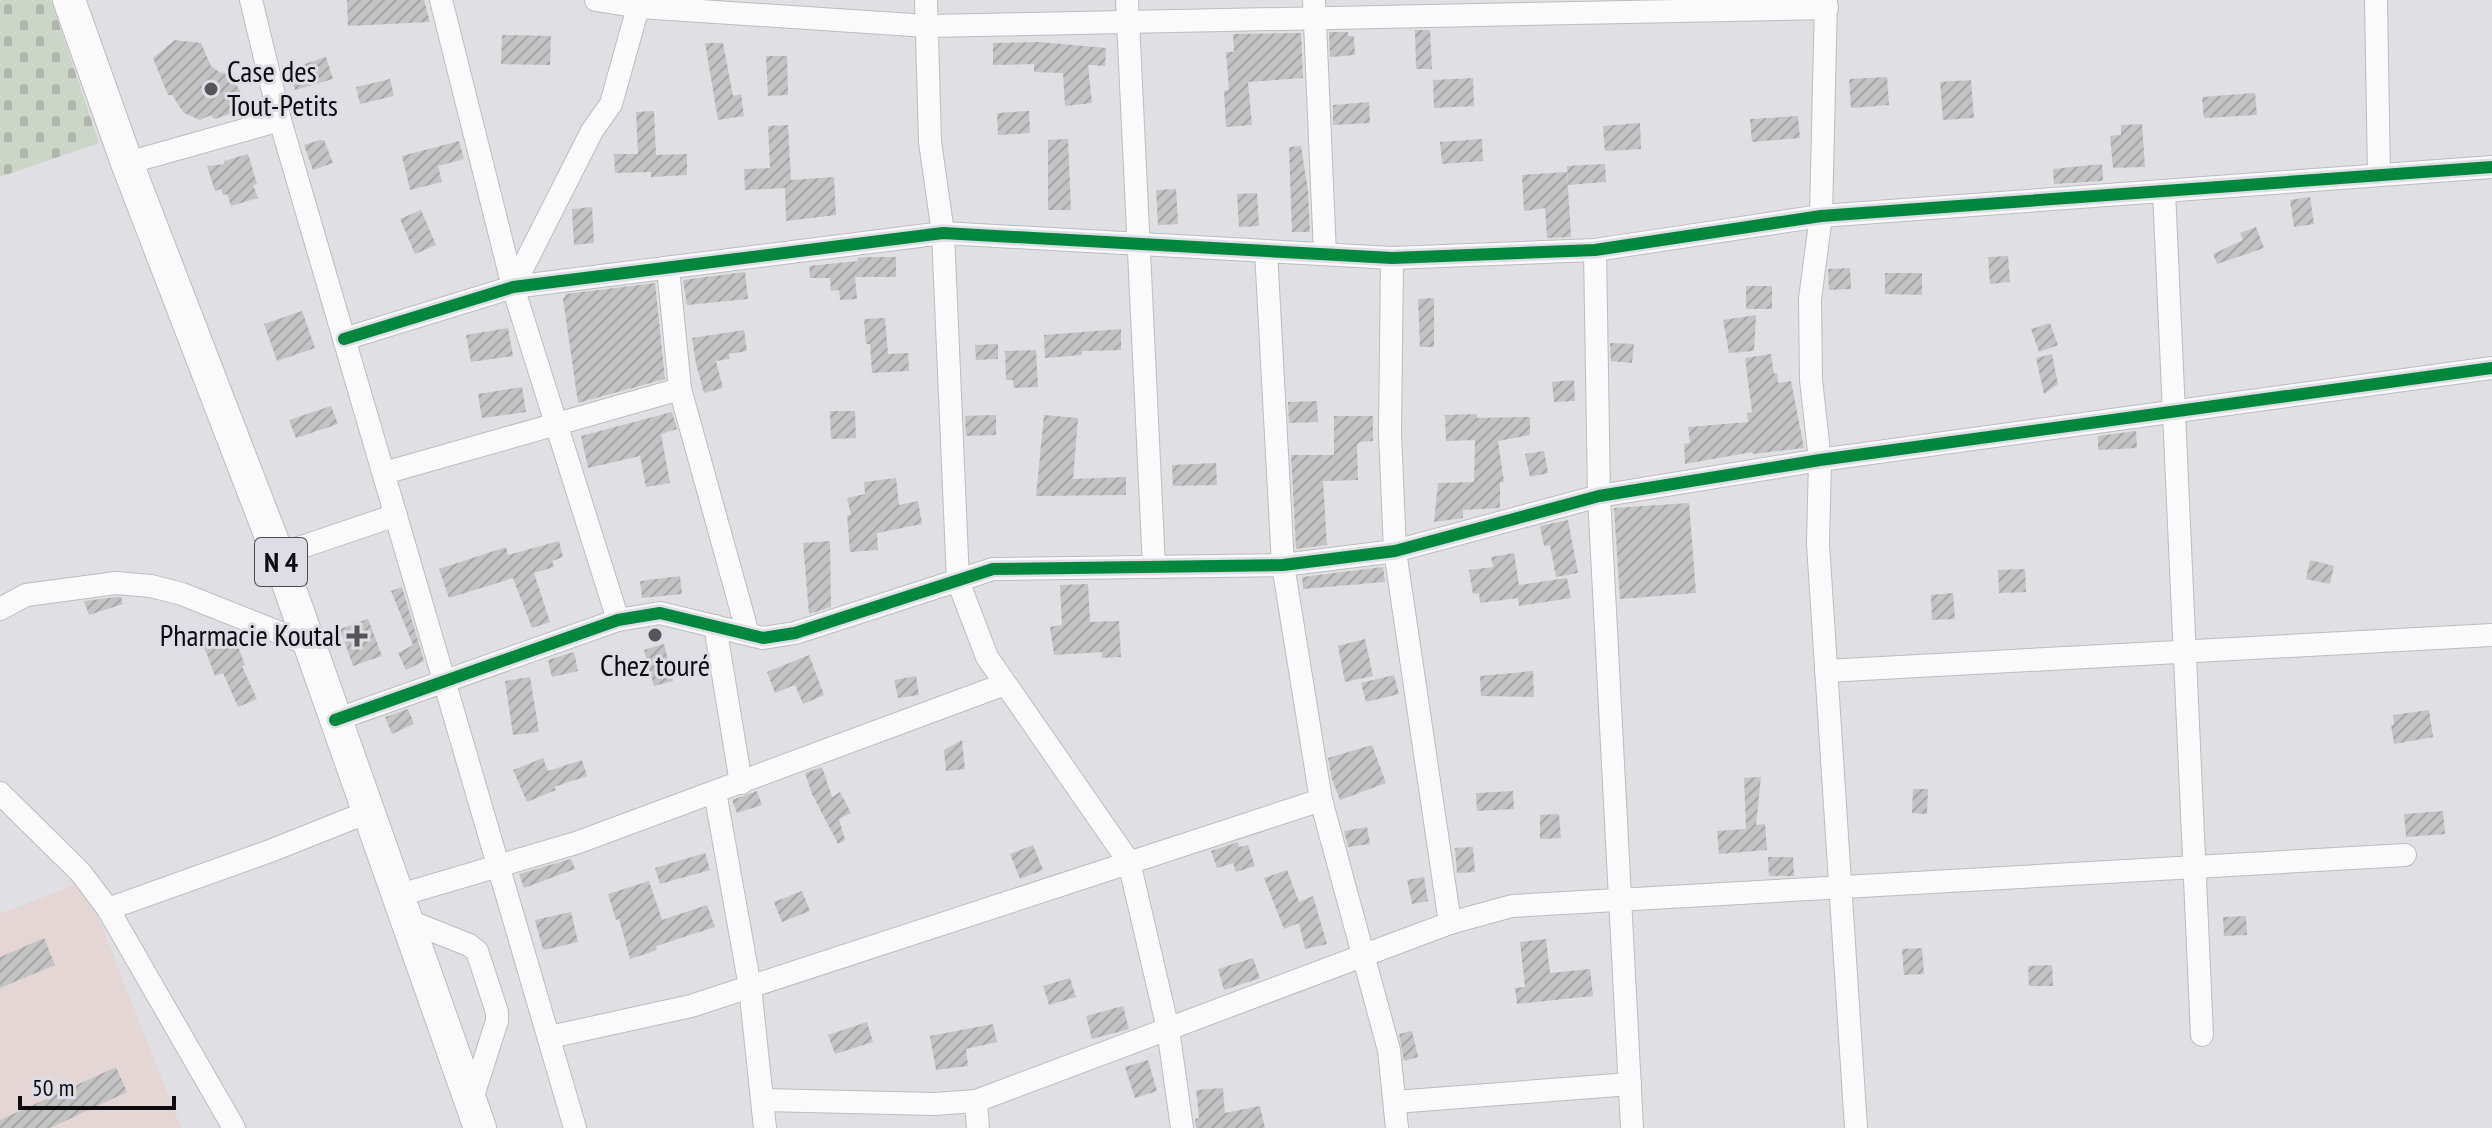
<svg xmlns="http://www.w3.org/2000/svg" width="2492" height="1128" viewBox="0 0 2492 1128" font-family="'PT Sans Narrow',sans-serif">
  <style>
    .education { fill: #e3d6d5 }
    .cemetery { fill: url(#cemetery-stones) }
    .building { fill: url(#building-hatch) }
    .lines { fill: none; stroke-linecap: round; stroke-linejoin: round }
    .minor-casing { stroke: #bcbcc0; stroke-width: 24 }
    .highway-casing { stroke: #bcbcc0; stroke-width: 34 }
    .minor { stroke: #fafafb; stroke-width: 22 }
    .highway { stroke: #fafafb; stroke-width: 32 }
    .cycleway-casing { stroke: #dedde6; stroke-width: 17 }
    .cycleway { stroke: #00873e; stroke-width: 12 }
    .poi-dot { fill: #56565a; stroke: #dedde6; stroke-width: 3 }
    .labels { text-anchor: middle; stroke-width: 6; stroke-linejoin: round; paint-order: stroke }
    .shield { fill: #dedde6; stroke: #4b4b50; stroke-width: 2 }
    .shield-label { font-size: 28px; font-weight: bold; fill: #0c0c0f }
    .poi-label { font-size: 30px; fill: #0c0c0f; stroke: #dedde6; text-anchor: start }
  </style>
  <defs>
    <pattern id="cemetery-stones" width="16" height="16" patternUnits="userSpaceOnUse" patternTransform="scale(2)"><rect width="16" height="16" fill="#ccd5c8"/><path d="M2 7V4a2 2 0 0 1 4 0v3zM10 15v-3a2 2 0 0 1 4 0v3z" fill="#aeb6ab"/></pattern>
    <pattern id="building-hatch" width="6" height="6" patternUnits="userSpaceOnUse" patternTransform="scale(2)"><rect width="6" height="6" fill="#c4c3c4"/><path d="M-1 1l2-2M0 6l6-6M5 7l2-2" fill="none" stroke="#a7a6a7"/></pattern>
  </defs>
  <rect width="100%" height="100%" fill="#dfdfe4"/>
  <path class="education" d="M84,881L181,1128H0V914Z"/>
  <path class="cemetery" d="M0,0H51L99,143L0,177Z"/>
  <g class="building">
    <path d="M347,0H424L430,22L348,26Z"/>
    <path d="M1415,30H1430L1432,69H1416Z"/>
    <path d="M1329,32H1348V36H1354L1355,55L1330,57Z"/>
    <path d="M1301,33L1303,78L1248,82L1252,125L1226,127L1224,91L1229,90L1226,52H1234L1233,34Z"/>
    <path d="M502,35L551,36L550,65L501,64Z"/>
    <path d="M175,40L201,43L211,66L219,72L229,74L242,94L230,108V114L215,119L211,115L200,120L184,113L172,95H168L153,58Z"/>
    <path d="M1040,42L1106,48L1105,66L1088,65L1092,103L1065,106L1063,73L1034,72V64L993,65V43Z"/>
    <path d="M705,43H723L733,96L741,94L744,116L718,120Z"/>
    <path d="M766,56H787L788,95L768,96Z"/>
    <path d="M326,57L333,79L295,90L289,69Z"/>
    <path d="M1887,77L1889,105L1851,108L1849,79Z"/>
    <path d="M1473,78L1474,106L1434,108L1433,80Z"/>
    <path d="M390,79L394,96L360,104L356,87Z"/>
    <path d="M1971,80L1974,118L1943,120L1940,82Z"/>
    <path d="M2255,93L2257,115L2204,118L2202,97Z"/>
    <path d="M1369,102L1370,123L1333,125V105Z"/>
    <path d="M654,111L656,155L687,154V175L651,177V172L615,173L614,154H638L636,112Z"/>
    <path d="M1029,111L1030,133L998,135L997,113Z"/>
    <path d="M1798,116L1800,138L1752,142L1750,119Z"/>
    <path d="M1640,123L1641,149L1605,151L1603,126Z"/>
    <path d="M2142,124L2145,167L2113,168L2110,136L2121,135V125Z"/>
    <path d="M788,125L791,180L834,177L836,215L786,221L785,188L745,190L744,169L770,168L768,126Z"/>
    <path d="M1068,139L1071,210H1048V140Z"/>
    <path d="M1482,139L1483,161L1442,164L1440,142Z"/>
    <path d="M320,140H324L333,163L313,170L304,145Z"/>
    <path d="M459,141L464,159L438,166L442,182L410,190L402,156Z"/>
    <path d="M1301,146L1308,191L1310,232H1292L1289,147Z"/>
    <path d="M248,154L257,184L253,185L258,198L231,206L227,194L223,195L221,189L215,191L207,166L224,164V161Z"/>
    <path d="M1605,164L1606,182L1568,185L1567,166Z"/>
    <path d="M2102,164L2103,181L2054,184L2053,169Z"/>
    <path d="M1567,172L1571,237L1547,238L1545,208L1524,211L1522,175Z"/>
    <path d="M1176,189L1178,224L1158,225L1156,190Z"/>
    <path d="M1257,193L1259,226L1239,227L1237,194Z"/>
    <path d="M2310,197L2314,224L2294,227L2290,200Z"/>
    <path d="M592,207L594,243L574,245L572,209Z"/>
    <path d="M421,210L436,245L415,254L400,219Z"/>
    <path d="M2256,227L2264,248L2217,264L2213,254L2243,240L2240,233Z"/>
    <path d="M2008,256L2010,282L1990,284L1988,257Z"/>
    <path d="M866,257H896V277H855L857,299L840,300L839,290L831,291L830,278H810L809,266L858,261V258Z"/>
    <path d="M1850,268L1851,289L1829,290L1828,269Z"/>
    <path d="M745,272L748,299L687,305L683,280Z"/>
    <path d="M1885,273H1922V295L1885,294Z"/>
    <path d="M655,283L665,379L578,403L563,299L566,294Z"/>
    <rect x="1746" y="286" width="26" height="23"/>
    <path d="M1434,298V347H1420L1418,299Z"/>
    <path d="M302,311L315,348L277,361L264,324Z"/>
    <path d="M1756,315L1754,351L1729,353L1723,320Z"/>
    <path d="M885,318L888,354L908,353L909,371L872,373L870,344H866L864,319Z"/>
    <path d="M2050,323L2058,345L2039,352L2031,329Z"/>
    <path d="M508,328L513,356L471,362L466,335Z"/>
    <path d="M1121,329V350L1082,351V355L1045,358L1044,335Z"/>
    <path d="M744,330L747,351L729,354L730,359L716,361L723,388L704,393L696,364L692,338Z"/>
    <path d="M1610,343L1634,344L1632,363L1611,361Z"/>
    <path d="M998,344V359L976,360L975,345Z"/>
    <path d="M1036,350L1038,387L1014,388L1013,380H1006L1005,351Z"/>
    <path d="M1771,354L1774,374L1777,373L1778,383L1791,381L1804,448L1753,454L1752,452L1685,464L1684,444L1690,443L1688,427L1748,422L1747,413L1752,412L1745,358Z"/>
    <path d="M2052,354L2058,384L2044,394L2036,358Z"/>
    <path d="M1574,380L1575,401L1554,402L1552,382Z"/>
    <path d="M522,387L526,412L482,418L478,394Z"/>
    <path d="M1317,401L1318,422L1289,423L1288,402Z"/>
    <path d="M331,406L338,424L296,438L289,420Z"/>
    <path d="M830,411H855L856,438L831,439Z"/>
    <path d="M672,412L677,429L661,434L670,483L646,487L640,456L588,468L581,436Z"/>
    <path d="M1477,414V418L1530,417V435L1498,441L1504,482H1500V508L1463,510V518L1434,522L1438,483L1474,482L1475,440L1446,441L1445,415Z"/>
    <path d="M996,415V435L966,436L965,416Z"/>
    <path d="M1044,415L1078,418L1073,479L1126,477V495L1036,496Z"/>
    <path d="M1334,416H1373V441L1360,442L1357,445L1358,480L1323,481L1327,545L1296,549L1291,455H1334Z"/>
    <path d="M2136,431L2137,448L2098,450V436Z"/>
    <path d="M1544,451L1548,473L1530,477L1525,454Z"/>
    <path d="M1216,463L1217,485L1173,486L1172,465Z"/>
    <path d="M896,478L899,505L918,501L922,524L877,533L878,550L850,552L847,515H851L847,498L865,494L864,482Z"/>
    <path d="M1689,503L1696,593L1620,599L1614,508Z"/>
    <path d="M1568,520L1578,573L1556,577L1550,545L1544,546L1540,526Z"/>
    <path d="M559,541L563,557L552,561L554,567L534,573L550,622L532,628L513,578L449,598L439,569L506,547L508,555Z"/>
    <path d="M830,541L831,607L809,614L803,543Z"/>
    <path d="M1514,553L1519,585L1567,578L1571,598L1519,606L1518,598L1480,603L1479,593L1473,594L1469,570L1493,567L1491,557Z"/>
    <path d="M2310,560L2334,566L2330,584L2306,579Z"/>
    <path d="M1383,567L1385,582L1303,589L1302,577Z"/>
    <path d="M2025,569L2026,592L1999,593L1998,570Z"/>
    <path d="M680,576L682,594L642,598L640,581Z"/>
    <path d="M1088,584L1090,622L1119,621L1121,657L1102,658V652L1054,655L1050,627L1062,625L1060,585Z"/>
    <path d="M402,587L424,661L406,670L398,653L413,645L391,591Z"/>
    <path d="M1953,593L1955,619L1932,620L1931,595Z"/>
    <path d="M116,597H121L123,604L89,615L84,601Z"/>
    <path d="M368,619L382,656L353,666L340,629Z"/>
    <path d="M231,628L245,665L242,666L257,699L238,707L223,673L215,676L201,639Z"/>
    <path d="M1365,639L1373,676L1345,682L1338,646Z"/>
    <path d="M664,644L673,681L654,686L644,650Z"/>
    <path d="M574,652L578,671L552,677L548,660Z"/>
    <path d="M809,655L824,695L803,704L795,685L775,693L767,672Z"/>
    <path d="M1533,671L1534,697L1481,696L1480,676Z"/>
    <path d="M1394,675L1399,694L1366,702L1361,683Z"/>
    <path d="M916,676L919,695L898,698L894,680Z"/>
    <path d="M530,677L539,732L513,735L505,681Z"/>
    <path d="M408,709L414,724L392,734L385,717Z"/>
    <path d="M2429,710L2433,737L2394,744L2391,725H2394L2393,715Z"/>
    <path d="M962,740L965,769L946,771L944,750Z"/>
    <path d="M1372,745L1386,783L1340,800L1332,779L1328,758Z"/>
    <path d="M543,758L548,771L582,760L587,776L554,787L556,790L527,802L513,770Z"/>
    <path d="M822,767L832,797L840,792L851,813L839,819L845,840L838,844L812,794L805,773Z"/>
    <path d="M1761,777L1756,825L1765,824L1767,850L1719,854L1717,831L1746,829L1744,778Z"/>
    <path d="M1913,789H1928L1927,814L1912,813Z"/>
    <path d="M757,791L762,805L737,813L732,800Z"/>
    <path d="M1513,791L1514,809L1477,811L1476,793Z"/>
    <path d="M2443,811L2445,834L2406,837L2404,814Z"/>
    <path d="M1559,814L1561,838L1540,839V815Z"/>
    <path d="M1367,827L1370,844L1348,847L1344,831Z"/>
    <path d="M1238,842L1239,847L1248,845L1255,866L1236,872L1233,863L1217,868L1211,851Z"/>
    <path d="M1033,845L1043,870L1020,879L1010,854Z"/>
    <path d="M1473,847L1475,872L1457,873L1455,848Z"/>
    <path d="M705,853L710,870L660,884L655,868Z"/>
    <path d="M1768,857H1793L1794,876H1769Z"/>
    <path d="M571,859L575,869L524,888L519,874Z"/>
    <path d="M1287,870L1299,902L1313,896L1327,944L1305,949L1299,923L1284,929L1264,878Z"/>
    <path d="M1424,877L1428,901L1412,904L1407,880Z"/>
    <path d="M649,881L662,920L707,905L715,927L656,946L657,950L630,959L619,919L616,920L608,894Z"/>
    <path d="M802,891L810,911L782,922L774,902Z"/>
    <path d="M571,912L578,942L543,950L535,920Z"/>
    <path d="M2246,916L2247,935L2224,936L2223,917Z"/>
    <path d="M44,938L55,965L0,988V957Z"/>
    <path d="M1546,939L1550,973L1590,969L1593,996L1517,1004L1515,988L1525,987L1520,942Z"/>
    <path d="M1922,948L1924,974L1904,975L1902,949Z"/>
    <path d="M1253,958L1260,978L1224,990L1218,969Z"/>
    <path d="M2052,965L2053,986H2029L2028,966Z"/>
    <path d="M1070,978L1076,997L1049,1005L1043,986Z"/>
    <path d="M1123,1006L1129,1029L1092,1039L1086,1016Z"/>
    <path d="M867,1022L873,1042L835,1054L828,1035Z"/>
    <path d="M993,1024L997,1042L966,1049L968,1066L936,1070L930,1036Z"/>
    <path d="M1412,1031L1418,1057L1404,1061L1399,1034Z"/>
    <path d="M1148,1060L1157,1091L1135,1098L1125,1067Z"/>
    <path d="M116,1067L127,1092L50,1128H0V1120Z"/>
    <path d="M1223,1088L1225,1113L1260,1106L1265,1128H1196L1195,1119L1199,1118L1196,1090Z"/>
  </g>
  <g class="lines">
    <g class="minor-casing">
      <g id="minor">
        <path d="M251,0L280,120L575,1128"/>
        <path d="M441,0L513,287L618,620"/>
        <path d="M596,0L640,7L927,26L1827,8"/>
        <path d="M926,0L930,142L943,233L958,581L987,657L1129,862L1168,1029L1182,1128"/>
        <path d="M1127,0L1154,567"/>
        <path d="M1314,0L1325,254"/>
        <path d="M1826,0L1821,216L1810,299L1811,380L1820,460L1818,544L1856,1128"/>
        <path d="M2376,0L2379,175"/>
        <path d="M127,163L280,120"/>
        <path d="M2164,191L2202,1035"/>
        <path d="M1595,250L1599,496L1632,1128"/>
        <path d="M1266,251L1283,565L1321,800L1389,1050L1397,1128"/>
        <path d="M1392,258L1390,433L1395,551L1450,923"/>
        <path d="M668,268L680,389L748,634"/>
        <path d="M513,287L592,131L611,104L640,0"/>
        <path d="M344,339L513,287L943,233L1392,258L1595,250L1821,216L2492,167"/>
        <path d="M384,473L680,389"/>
        <path d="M278,555L396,515"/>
        <path d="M0,609L26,595L116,583L151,586L182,594L308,644"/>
        <path d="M715,626L741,783"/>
        <path d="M1826,671L2492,635"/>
        <path d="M335,720L618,620L660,613L763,638L795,633L993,569L1283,565L1395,551L1599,496L1820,460L2492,368"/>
        <path d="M715,792L750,987L765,1128"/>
        <path d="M0,793L81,873L108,909L234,1128"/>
        <path d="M400,895L576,843L1005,684"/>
        <path d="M108,909L270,851L368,812"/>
        <path d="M409,921L469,945L477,951L497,1012V1021L471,1102"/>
        <path d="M550,1037L691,1006L1321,800"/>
        <path d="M764,1100L935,1104L976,1101L1450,923L1512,906L2405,855"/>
        <path d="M976,1101L978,1128"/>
        <path d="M1395,1102L1630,1084"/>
      </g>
    </g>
    <g class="highway-casing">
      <path id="highway" d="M69,0L127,163L278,555L480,1128"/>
    </g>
    <use href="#minor" class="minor"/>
    <use href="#highway" class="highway"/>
    <g class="cycleway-casing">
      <g id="cycleway">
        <path d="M344,339L513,287L943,233L1392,258L1595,250L1821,216L2492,167"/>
        <path d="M335,720L618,620L660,613L763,638L795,633L993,569L1283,565L1395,551L1599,496L1820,460L2492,368"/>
      </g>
    </g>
    <use href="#cycleway" class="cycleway"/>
  </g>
  <g class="poi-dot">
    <circle cx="211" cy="89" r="8"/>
    <circle cx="655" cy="635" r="8"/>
    <path d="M353 624h8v8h8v8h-8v8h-8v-8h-8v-8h8z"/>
  </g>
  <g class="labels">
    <rect class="shield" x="255" y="538" width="52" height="48" rx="6"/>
    <g class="shield-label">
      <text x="281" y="572">N 4</text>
    </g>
    <g class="poi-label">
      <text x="227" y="82">Case des<tspan x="227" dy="34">Tout-Petits</tspan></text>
      <text x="341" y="646" text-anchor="end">Pharmacie Koutal</text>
      <text x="655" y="676" text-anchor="middle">Chez touré</text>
    </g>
  </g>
  <path d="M20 1096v12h154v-12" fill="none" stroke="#0c0c0f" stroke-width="4"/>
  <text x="32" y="1096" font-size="24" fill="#0c0c0f" stroke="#dedde6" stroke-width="6" paint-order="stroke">50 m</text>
</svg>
